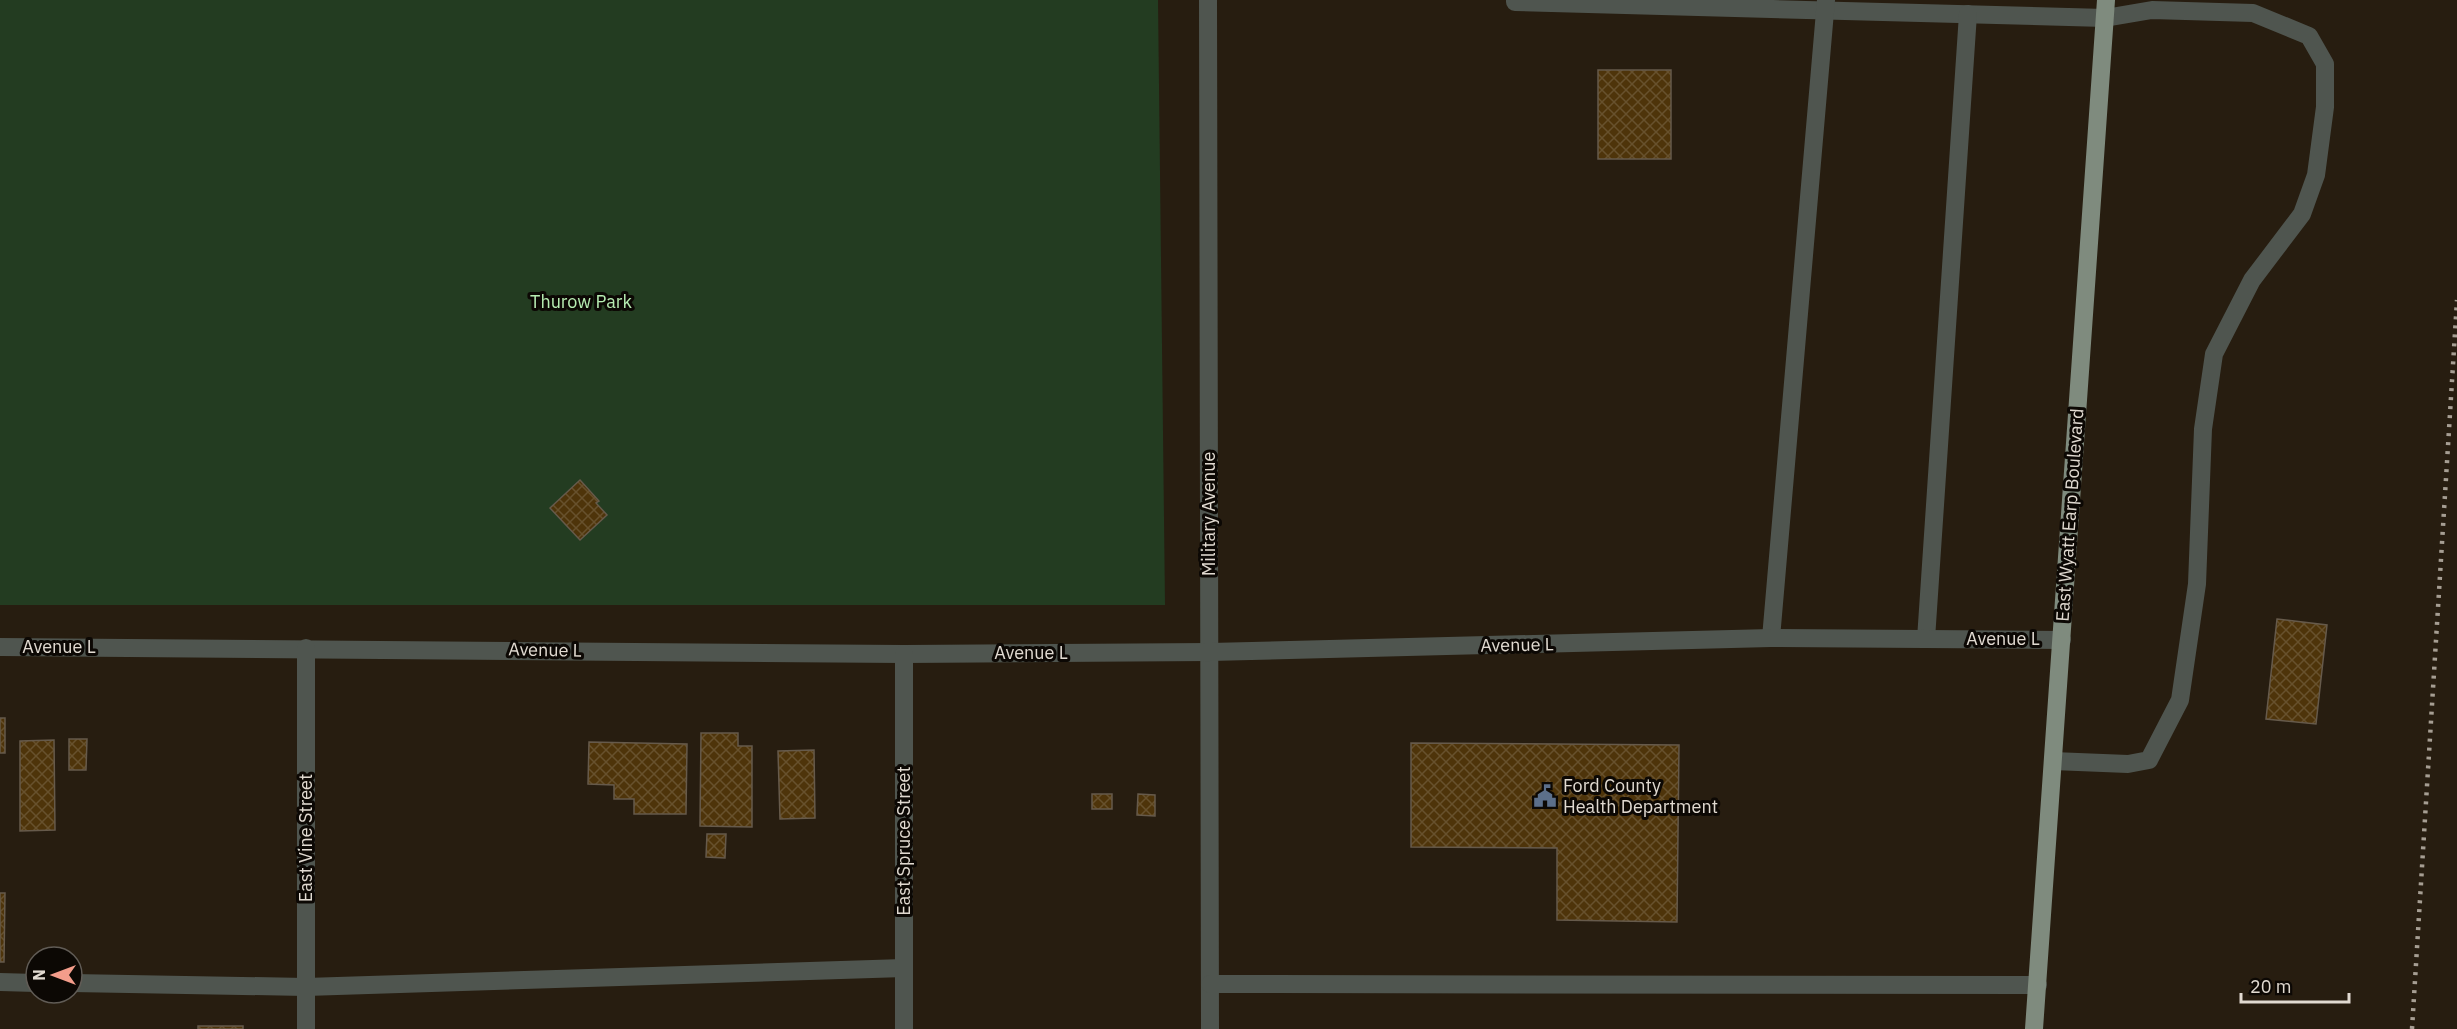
<svg xmlns="http://www.w3.org/2000/svg" width="2457" height="1029" viewBox="0 0 2457 1029" font-family="'IBM Plex Sans',sans-serif">
  <style>
    .green { fill: #233c21 }
    .building { fill: url(#building-cross-hatch); stroke: #665a4b; stroke-width: 1.5 }
    .lines { fill: none; stroke-linecap: round; stroke-linejoin: round }
    .minor { stroke: #4f554f; stroke-width: 18 }
    .major { stroke: #7f8b7e; stroke-width: 18 }
    .rail { stroke: #a69e93; stroke-width: 4.5; stroke-dasharray: 3 6; stroke-linecap: butt }
    .labels { text-anchor: middle; stroke-width: 6; stroke-linejoin: round; paint-order: stroke }
    .park-label { font-size: 18px; fill: #b7edb2; stroke: #0c0804 }
    .street-label { font-size: 18px; fill: #e1dad1; stroke: #0c0804 }
    .poi-label { font-size: 18px; fill: #e1dad1; stroke: #0c0804; text-anchor: start }
  </style>
  <defs>
    <pattern id="building-cross-hatch" width="8" height="8" patternUnits="userSpaceOnUse" patternTransform="scale(1.5)"><rect width="8" height="8" fill="#4e340a"/><path d="M0 0l8 8M0 8l8-8" fill="none" stroke="#67512d"/></pattern>
  </defs>
  <rect width="100%" height="100%" fill="#271d10"/>
  <path class="green" d="M0,0H1158L1165,605H0Z"/>
  <g class="building">
    <rect x="1598" y="70" width="73" height="89"/>
    <path d="M580,480L599,501L596,503L607,515L580,540L550,508Z"/>
    <path d="M2277,619L2327,625L2316,724L2266,719Z"/>
    <rect x="0" y="718" width="5" height="35"/>
    <path d="M701,733H738V746H752V827L700,826Z"/>
    <path d="M69,739H87L86,770H69Z"/>
    <path d="M54,740L55,830L20,831V741Z"/>
    <path d="M589,742L687,744L686,814H634V799H614V785L588,784Z"/>
    <path d="M1411,743L1679,745L1677,922L1557,920V848L1411,847Z"/>
    <path d="M814,750L815,818L780,819L778,751Z"/>
    <rect x="1092" y="794" width="20" height="15"/>
    <path d="M1138,794L1155,795V816L1137,815Z"/>
    <path d="M707,834H726L725,858L706,857Z"/>
    <path d="M0,893H5L4,962H0Z"/>
    <rect x="198" y="1026" width="45" height="3"/>
  </g>
  <g class="lines">
    <g class="minor">
      <path d="M1208,0L1210,1029"/>
      <path d="M1515,0V2L2105,18L2152,10L2253,13L2309,36L2325,64V107L2316,175L2302,214L2252,280L2214,354L2203,429L2197,584L2180,700L2149,760L2128,764L2053,761"/>
      <path d="M1771,638L1826,0"/>
      <path d="M1926,639L1968,14"/>
      <path d="M0,647L904,654L1210,652L1771,638L2062,640"/>
      <path d="M0,982L36,983"/>
      <path d="M72,983L306,987L904,968"/>
      <path d="M1210,984L2038,985"/>
      <path d="M306,1029V648"/>
      <path d="M904,1029V654"/>
    </g>
    <path class="major" d="M2034,1029L2106,0"/>
    <path class="rail" d="M2412,1029L2457,300"/>
  </g>
  <defs>
    <g id="civic-bare" transform="scale(1.8)"><path d="M-.6-6.5H3V-4.5H.6V-3L4-1V1h2V6H-6V1h2V-1L-.6-3ZM-1.2 2.5V6h2.4V2.5Z" fill="#5c6f8a" stroke="#0c0804" stroke-width="2.5" paint-order="stroke"/></g>
  </defs>
  <g fill-rule="evenodd">
    <use href="#civic-bare" x="1545" y="796"/>
  </g>
  <g class="labels">
    <g class="park-label">
      <text x="581" y="308">Thurow Park</text>
    </g>
    <g class="street-label">
      <text transform="translate(1209 514) rotate(-90)" y="6">Military Avenue</text>
      <text transform="translate(2070 515) rotate(-86)" y="6">East Wyatt Earp Boulevard</text>
      <text x="2003" y="645">Avenue L</text>
      <text transform="translate(1517 645) rotate(-1)" y="6">Avenue L</text>
      <text x="59" y="653">Avenue L</text>
      <text transform="translate(545 650) rotate(1)" y="6">Avenue L</text>
      <text x="1031" y="659">Avenue L</text>
      <text transform="translate(306 838) rotate(-90)" y="6">East Vine Street</text>
      <text transform="translate(904 841) rotate(-90)" y="6">East Spruce Street</text>
    </g>
    <g class="poi-label">
      <text x="1563" y="792">Ford County<tspan x="1563" dy="21">Health Department</tspan></text>
    </g>
  </g>
  <g transform="translate(54 975) rotate(270)"><circle r="28" fill="#0c0804" stroke="#615c56" stroke-width="1.5"/>
  <path d="M0-4.5L10 22L0 15L-10 22Z" fill="#f49d8b"/>
  <text y="-9" font-size="16" font-weight="bold" text-anchor="middle" fill="#e1dad1">N</text>
  </g>
  <path d="M2241 993v9h108v-9" fill="none" stroke="#e1dad1" stroke-width="3"/>
  <text x="2250" y="993" font-size="18" fill="#e1dad1" stroke="#0c0804" stroke-width="4.5" paint-order="stroke">20 m</text>
</svg>
